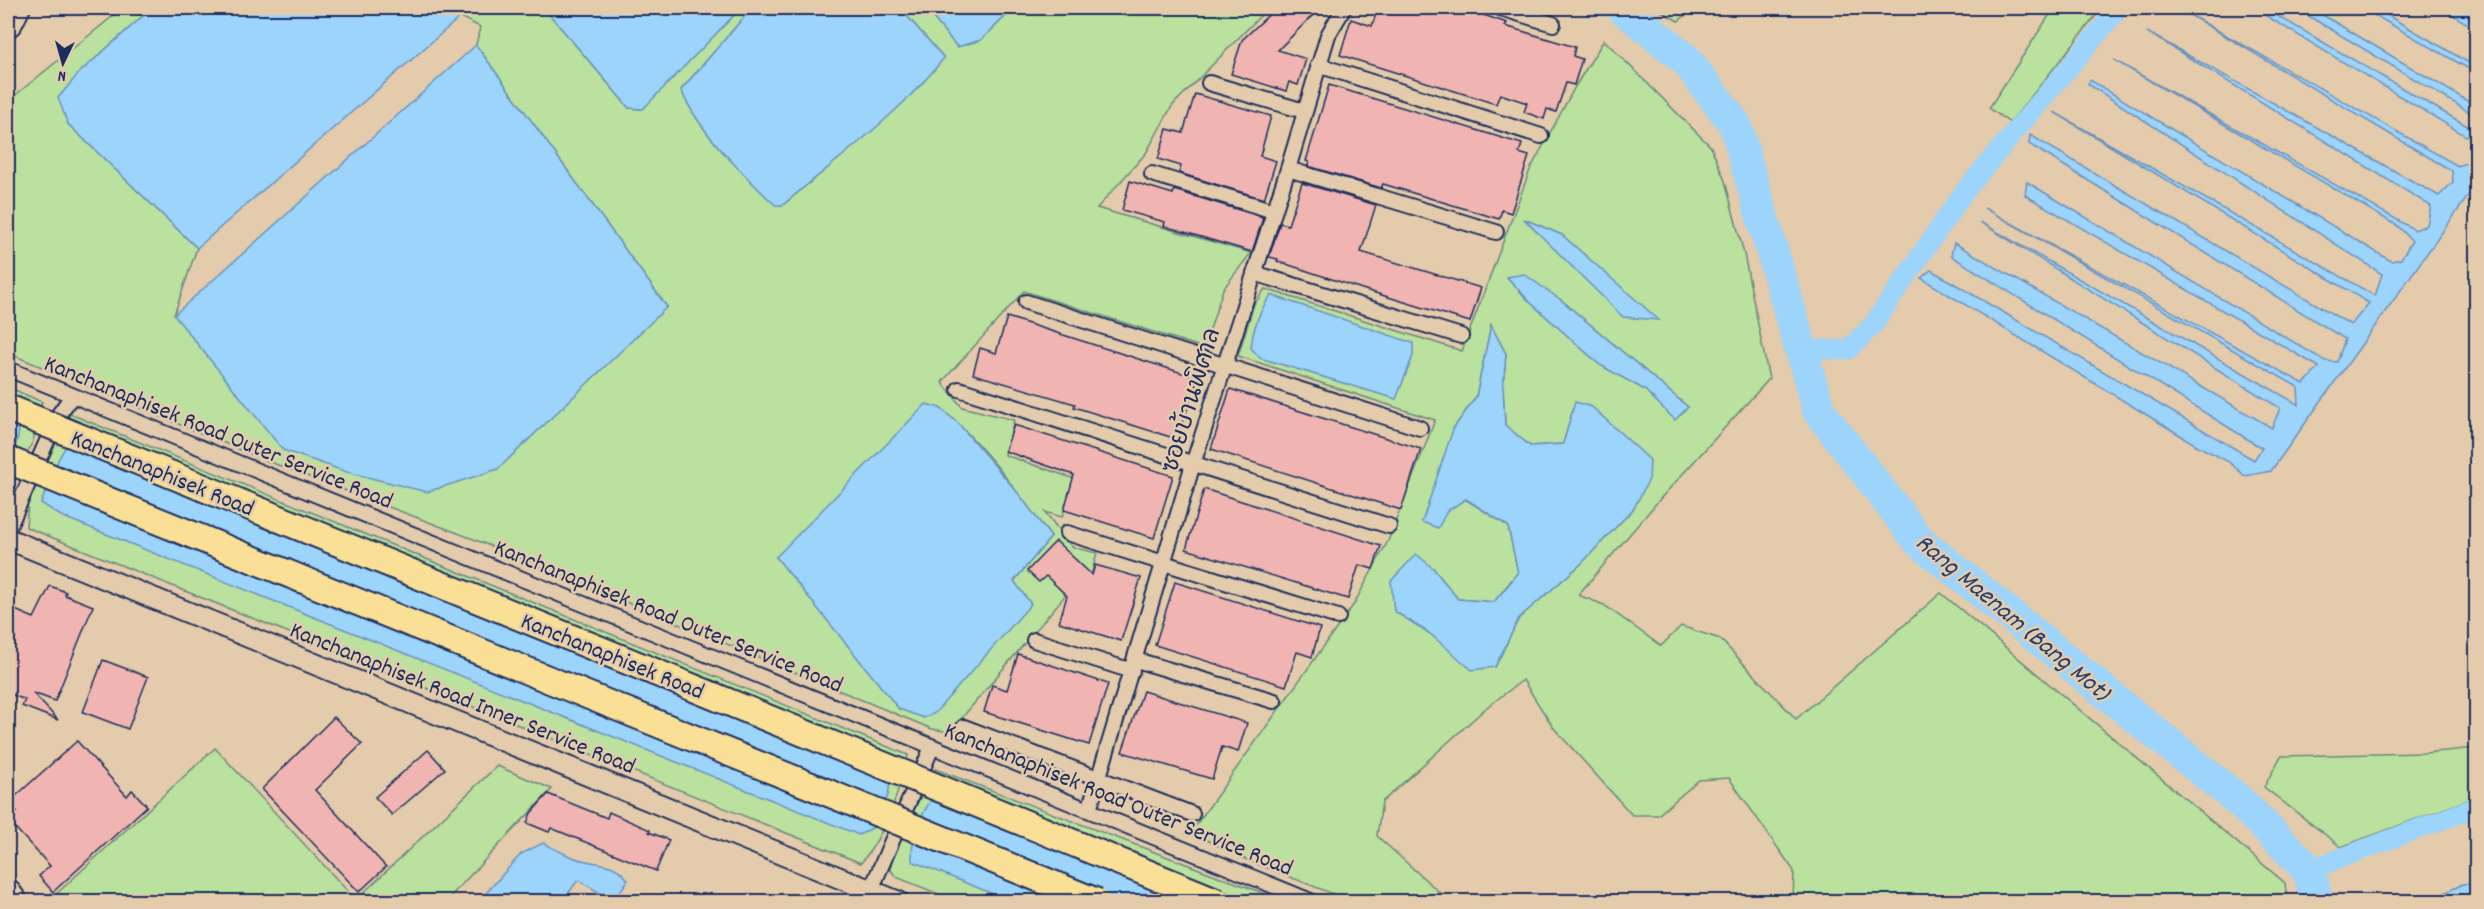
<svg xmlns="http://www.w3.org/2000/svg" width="2484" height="909" viewBox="0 0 2484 909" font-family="Dekko,'Playpen Sans Thai',sans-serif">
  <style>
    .green { fill: #bae19d; stroke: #6a887e; stroke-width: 1.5; fill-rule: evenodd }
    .water { fill: #9dd4fc; stroke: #6992bd; stroke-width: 1.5 }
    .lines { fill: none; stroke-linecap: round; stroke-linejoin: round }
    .canal { stroke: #9dd4fc; stroke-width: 20 }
    .river { stroke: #9dd4fc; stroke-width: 33 }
    .building { fill: #f0b4b2; stroke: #1b2f5e; stroke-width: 1.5 }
    .minor-casing { stroke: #1b2f5e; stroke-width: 18 }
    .tertiary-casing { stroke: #1b2f5e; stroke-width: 22 }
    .secondary-casing { stroke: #1b2f5e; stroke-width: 24 }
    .minor { stroke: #e3cbac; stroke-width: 14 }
    .tertiary { stroke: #e3cbac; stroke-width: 18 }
    .secondary { stroke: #e3cbac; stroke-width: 20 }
    .motorway-bridge-casing { stroke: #1b2f5e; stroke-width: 30; stroke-linecap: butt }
    .motorway-bridge { stroke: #fadf96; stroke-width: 26 }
    .labels { text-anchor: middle; stroke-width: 5; stroke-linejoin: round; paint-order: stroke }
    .street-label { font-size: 24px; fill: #1b2f5e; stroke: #e3cbac }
    .water-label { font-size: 26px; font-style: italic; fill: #28406e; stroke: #e3cbac }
  </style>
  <rect width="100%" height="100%" fill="#e3cbac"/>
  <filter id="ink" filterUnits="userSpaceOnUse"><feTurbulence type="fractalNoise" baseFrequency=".0167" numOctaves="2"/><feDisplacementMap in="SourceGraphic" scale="12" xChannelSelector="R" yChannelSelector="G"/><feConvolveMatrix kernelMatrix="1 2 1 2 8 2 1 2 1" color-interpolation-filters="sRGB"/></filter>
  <g filter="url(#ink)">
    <g class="green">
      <path d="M123,8H152L79,73L68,124L197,248L174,315L667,307L476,45L480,27L460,17L458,8H544L629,108L642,109L741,8H752L681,90C700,133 741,172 775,204L782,205L875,128L944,58L900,8H925L957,47L981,40L1014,8H1268L1172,106L1146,153L1097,208L1251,253L1223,289L1204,348L1024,291L942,382L962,407L1014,420L1005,455L1075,479L1062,517L1045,512L1072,547L1097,553L1085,597L1068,592L950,732L932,729L471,538L270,462L8,353V101ZM940,408C983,443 1017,492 1051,537L1014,581L1030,604L776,557Z"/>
      <path d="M1656,8H1695L1678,21Z"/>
      <path d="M2054,8H2102L2010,123L1989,108Z"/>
      <path d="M1604,40L1711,147L1725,181L1744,254L1769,379L1660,499L1578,595L1604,605L1661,646L1681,626L1720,639L1796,719L1941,593L2285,883L2287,901H1793L1794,871L1729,778L1699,780L1658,815H1632L1553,727L1523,680L1487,707L1382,802L1377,836L1449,901H1351L1247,860L1191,832L1354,604L1388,541L1435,420L1238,356L1254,304L1265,289L1462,351L1530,170L1576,85ZM1526,220L1562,235L1570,263ZM1507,277L1561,300L1688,407L1675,419L1645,390L1600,365L1530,302ZM1491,325L1506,354L1503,387L1505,425L1530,446L1563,444L1575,403L1634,508L1581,564L1519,618L1495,667L1429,633L1394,610L1433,568L1458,599L1494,602L1518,572L1508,526L1465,499L1447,511L1453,429L1476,397Z"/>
      <path d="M8,387L42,402L33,441L8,493Z"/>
      <path d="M70,414L908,755C897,796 888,830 861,863L26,527L28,502Z"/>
      <path d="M215,748L356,900L497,766L552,789L446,901H57L53,897Z"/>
      <path d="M2476,748V797L2341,847L2264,787L2281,756L2424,753Z"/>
      <path d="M935,769L1284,901H956L896,877L890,869L896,845Z"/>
    </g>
    <g class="water">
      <path d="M152,8H458L460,17L197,248L68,124L58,98L79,73Z"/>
      <path d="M544,8H741L643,109L629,108Z"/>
      <path d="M752,8H900L944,58C900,114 838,158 783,205H775C741,172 700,133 681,90Z"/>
      <path d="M925,8H1014L981,40L957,47Z"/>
      <path d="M2178,8L2458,166L2473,160L2476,150V185L2271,471L2245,476L2229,462L2198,446L1921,278L1931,270L2254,460L2262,448L1951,256L1954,243L2272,428L2280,408L1980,222L2299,405L2298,387L1984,208L2304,384L2319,367L2025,195L2027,182L2325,361L2337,362L2345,339L2029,144L2030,135L2351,325L2369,303L2054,112L2375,296L2382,274L2088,84L2090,80L2391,261L2401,259L2412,241L2398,226L2114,60L2415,230L2427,225L2431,206L2147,32L2439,196L2453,182L2452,171Z"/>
      <path d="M2253,8H2264L2476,131V142Z"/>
      <path d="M2295,8H2311L2476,106V116Z"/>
      <path d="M2362,8H2375L2476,67V73Z"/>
      <path d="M2441,8H2462L2476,16V29Z"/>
      <path d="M476,45L667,307L498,469L427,492L347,472L283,450L174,315Z"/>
      <path d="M1524,219L1562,235L1659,320L1623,317Z"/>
      <path d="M1524,274L1561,300L1688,407L1675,420L1645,390L1600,365L1530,302L1507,277Z"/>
      <path d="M1271,295L1413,343V356L1396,399L1260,358L1251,348C1253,328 1259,311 1271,295Z"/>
      <path d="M1491,325L1506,354L1503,387L1505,425L1530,446L1563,444L1575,402L1592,407L1650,460L1649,479L1634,508L1581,564L1519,618L1495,667L1472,670L1429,633L1394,611L1391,581L1416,554L1433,568L1458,599L1494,602L1518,573L1508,526L1466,499L1447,511L1438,528L1422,522L1453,429L1476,397Z"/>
      <path d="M8,396C24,430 21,431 8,465Z"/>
      <path d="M926,404L940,408L958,423L1018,493L1051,537L1014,581L1031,604L935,713L924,718L899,709L776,557Z"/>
      <path d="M77,427L894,758L888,795L874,827L859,835L61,516L41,503L59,458Z"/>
      <path d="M944,779L1249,901H1010L912,861C911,826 926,808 944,779Z"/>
      <path d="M543,843C554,849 566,855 578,859C597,865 615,861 628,880L614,901L578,880L563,901H479L521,854Z"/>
      <path d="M2476,883V901H2428L2463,884Z"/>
    </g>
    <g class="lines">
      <g class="canal">
        <path d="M1801,349L1848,350L1873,325L1964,192L2119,8"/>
        <path d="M2309,870L2476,807"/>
      </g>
      <path class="river" d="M1623,8L1686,60L1735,124L1819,411L1919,541L2238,800L2309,870L2317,902"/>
    </g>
    <g class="building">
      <path d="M1276,8H1320L1278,50L1306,59L1298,85L1289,82L1286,91L1231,74L1242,40Z"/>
      <path d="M1378,8H1463L1507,23L1505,26L1575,47L1573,56L1582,59L1574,85L1566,83L1556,112L1547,109L1544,119L1524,112L1527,103L1500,94L1496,104L1340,55L1351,19L1372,26Z"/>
      <path d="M1329,85L1522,144L1519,153L1529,156L1511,213L1502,210L1499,219L1383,184L1381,188L1308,166L1309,162L1306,161Z"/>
      <path d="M1195,94L1271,116L1260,156L1276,161L1264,199L1179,173L1181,166L1158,159L1167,129L1183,133Z"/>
      <path d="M1130,181L1173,194L1174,190L1259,216L1263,218L1252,252L1164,226L1165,222L1122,210Z"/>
      <path d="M1302,183L1376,205L1361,252L1481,288L1470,322L1362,289L1277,261L1278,259L1269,257L1280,223L1288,225Z"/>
      <path d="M1007,317L1198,378L1177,439L1074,407L1075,404L973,374L980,348L996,353Z"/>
      <path d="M1230,389L1421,449L1401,510L1211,449Z"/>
      <path d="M1014,425L1173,476L1154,538L1064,510L1074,475L1005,451Z"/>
      <path d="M1204,489L1381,546L1373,569L1359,565L1348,599L1186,549Z"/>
      <path d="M1056,541L1092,575L1095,565L1141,578L1121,641L1059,622L1067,596L1046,576L1039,582L1027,571Z"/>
      <path d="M1175,582L1320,628L1312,657L1297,652L1286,686L1155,645Z"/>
      <path d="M50,586L66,592L65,595L93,606L55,701L33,693L58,720L22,706L25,700L8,693V607L34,618Z"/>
      <path d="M1018,654L1108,684L1089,745L984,712L992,685L1007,690Z"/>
      <path d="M103,660L148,677L128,729L83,712Z"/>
      <path d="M1143,691L1247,723L1238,752L1222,747L1212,779L1122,752Z"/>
      <path d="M334,717L362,744L315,790L386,867L359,892L262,789Z"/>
      <path d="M77,741L127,796L132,790L147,806L53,892L39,876L50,866L8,820L17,812L9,802Z"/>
      <path d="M428,750L445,769L392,815L375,797Z"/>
      <path d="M548,794L607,818L609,812L650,830L649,832L669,840L656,871L551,828L549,832L527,823L531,813Z"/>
    </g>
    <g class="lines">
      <g class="minor-casing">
        <g id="minor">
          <path d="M1500,8L1553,24"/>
          <path d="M8,31L14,26L23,8"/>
          <path d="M1318,65L1541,136"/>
          <path d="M1209,83L1304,111"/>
          <path d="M1288,169L1496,232"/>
          <path d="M1152,174L1274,211"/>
          <path d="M1254,273L1461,336"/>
          <path d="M1026,302L1420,428"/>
          <path d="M8,369L1313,902"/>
          <path d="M959,389L1389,526"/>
          <path d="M8,529L59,414L72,396"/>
          <path d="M1067,533L1338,617"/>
          <path d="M1034,640L1132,671"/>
          <path d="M1136,660L1274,701"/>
          <path d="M964,727L1192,814"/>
          <path d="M1089,810L1193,464L1288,169L1328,35L1344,8"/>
          <path d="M871,890L932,747"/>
        </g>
      </g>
      <g class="tertiary-casing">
        <path id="tertiary" d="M8,887L19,902"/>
      </g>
      <g class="secondary-casing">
        <path id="secondary" d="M8,539L899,902"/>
      </g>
      <use href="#minor" class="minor"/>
      <use href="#tertiary" class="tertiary"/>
      <use href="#secondary" class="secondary"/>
      <g class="motorway-bridge-casing">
        <g id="motorway-bridge">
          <path d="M8,408L1218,902"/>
          <path d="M8,460L1097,902"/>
        </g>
      </g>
      <use href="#motorway-bridge" class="motorway-bridge"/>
    </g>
  </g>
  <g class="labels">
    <g class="street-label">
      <text transform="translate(1190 400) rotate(-73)" y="8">ซอยบ้านพิศาล</text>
      <text transform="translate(219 431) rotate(22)" y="8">Kanchanaphisek Road Outer Service Road</text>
      <text transform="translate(163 472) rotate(22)" y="8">Kanchanaphisek Road</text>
      <text transform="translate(669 615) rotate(22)" y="8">Kanchanaphisek Road Outer Service Road</text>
      <text transform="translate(613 655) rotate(22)" y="8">Kanchanaphisek Road</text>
      <text transform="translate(463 697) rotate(22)" y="8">Kanchanaphisek Road Inner Service Road</text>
      <text transform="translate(1119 798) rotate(22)" y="8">Kanchanaphisek Road Outer Service Road</text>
    </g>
    <g class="water-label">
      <text transform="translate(2014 616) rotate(40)" y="9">Rang Maenam (Bang Mot)</text>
    </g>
  </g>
  <rect width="2484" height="909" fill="none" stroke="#e3cbac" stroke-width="30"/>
  <rect x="15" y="15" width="2454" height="879" fill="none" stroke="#1b2f5e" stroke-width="2" filter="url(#ink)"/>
  <g transform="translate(63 63) rotate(185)" stroke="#e3cbac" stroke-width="4.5" paint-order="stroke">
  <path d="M0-4.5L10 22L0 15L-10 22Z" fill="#1b2f5e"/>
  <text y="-9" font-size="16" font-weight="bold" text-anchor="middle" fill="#1b2f5e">N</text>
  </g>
</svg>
